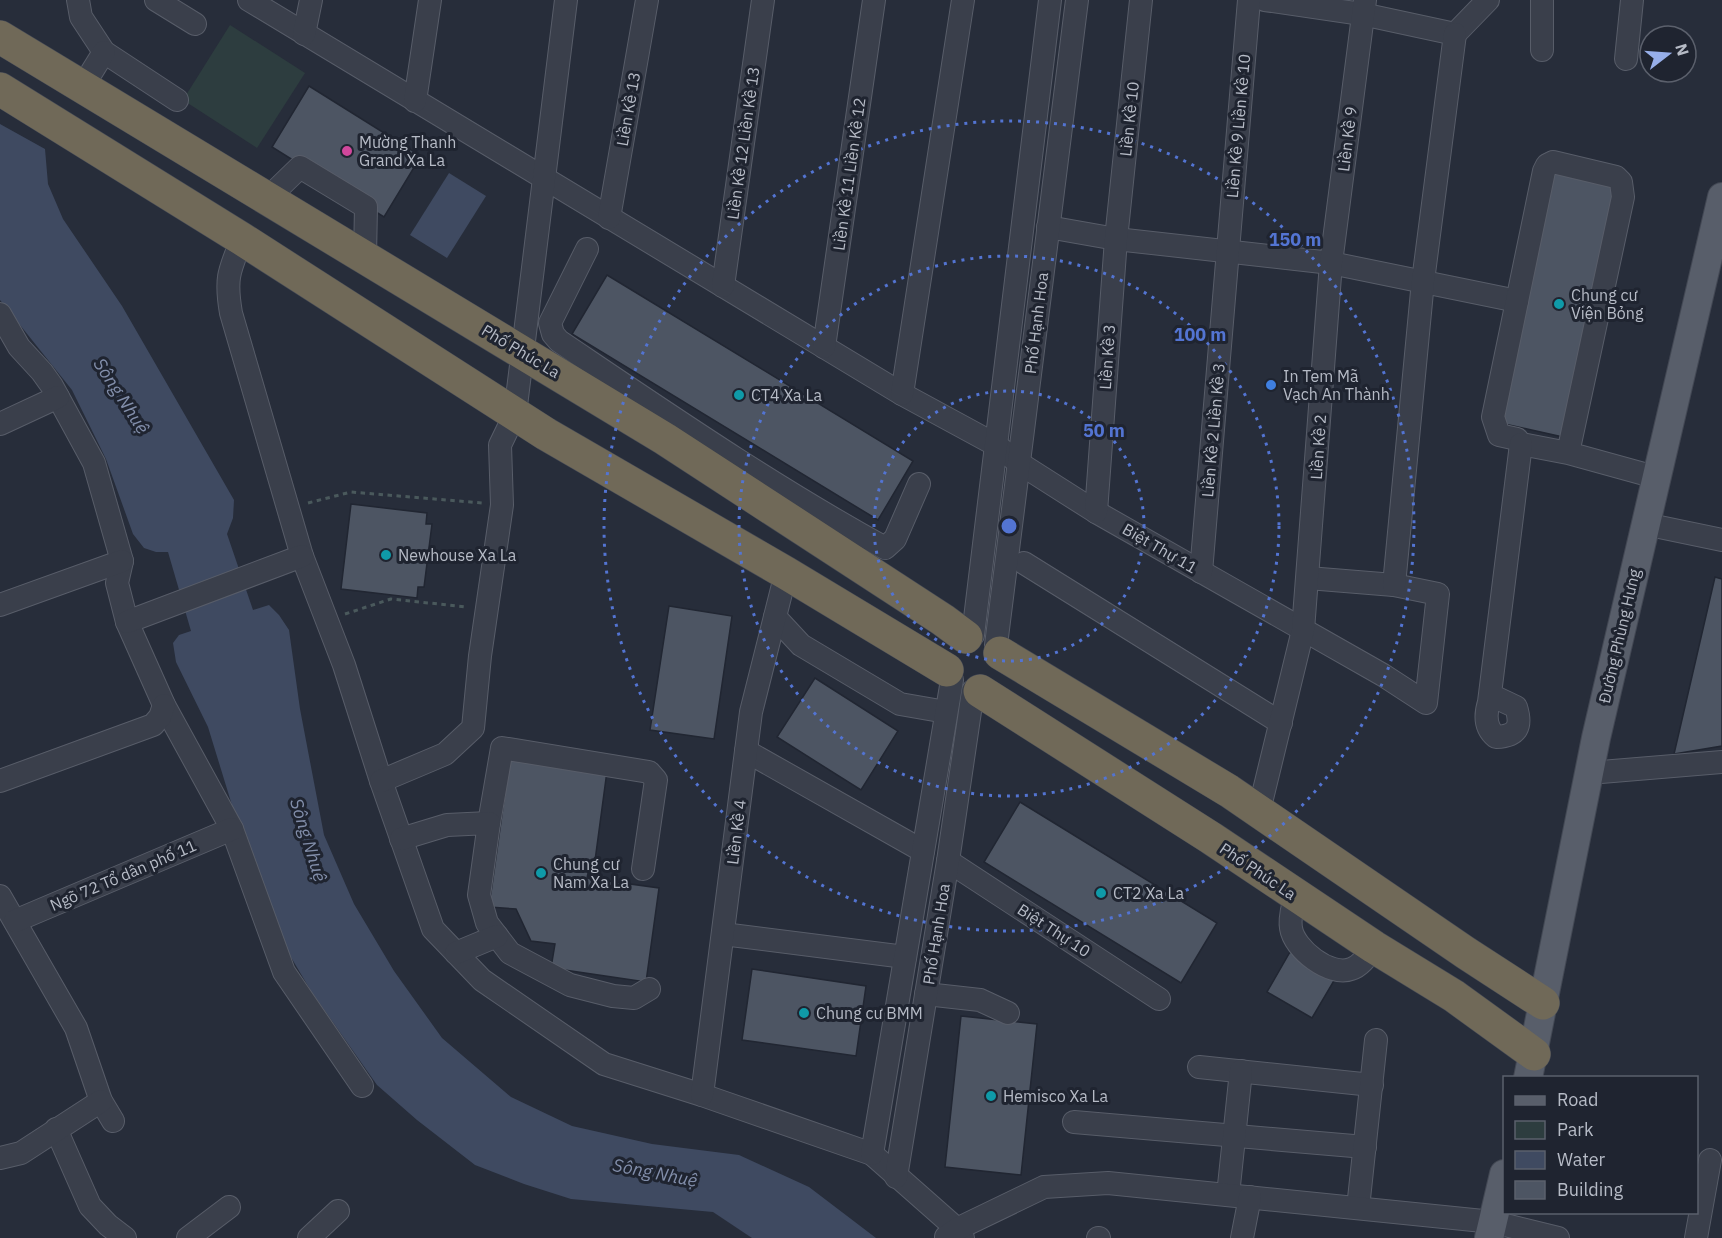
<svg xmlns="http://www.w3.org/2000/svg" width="1722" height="1238" viewBox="0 0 1722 1238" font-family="'IBM Plex Sans',sans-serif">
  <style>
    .green { fill: #2d3d3f }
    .water { fill: #3f4a61 }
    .building { fill: #4d5563; stroke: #212632; stroke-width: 1.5 }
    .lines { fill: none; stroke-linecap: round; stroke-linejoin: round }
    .minor-casing { stroke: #585d69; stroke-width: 24 }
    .major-casing { stroke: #434854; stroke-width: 30 }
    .highway-casing { stroke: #454a56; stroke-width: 34 }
    .path { stroke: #4a595c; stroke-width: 3; stroke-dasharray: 4.5 4.5; stroke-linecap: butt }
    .minor { stroke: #3a3f4b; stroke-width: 22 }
    .major { stroke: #585e6a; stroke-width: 28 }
    .highway { stroke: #706958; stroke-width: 33 }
    .ring { fill: none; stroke: #5374d2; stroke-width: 3; stroke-dasharray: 3 6 }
    .hotel-dot { fill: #d1479c; stroke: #1f2430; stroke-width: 2 }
    .culture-dot { fill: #0f9aa8; stroke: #1f2430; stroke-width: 2 }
    .shop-dot { fill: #3f7fe0; stroke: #1f2430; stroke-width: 2 }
    .labels { text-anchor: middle; stroke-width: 6; stroke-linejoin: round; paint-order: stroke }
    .street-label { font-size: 16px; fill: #b6bbc6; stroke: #1f2430 }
    .poi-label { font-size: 16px; fill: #b6bbc6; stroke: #1f2430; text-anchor: start }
    .water-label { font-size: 18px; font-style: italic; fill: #828eaa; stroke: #1f2430 }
    .centre { fill: #5374d2; stroke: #1f2430; stroke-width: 3 }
    .ring-label { font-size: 18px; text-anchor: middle; font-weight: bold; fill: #5374d2; stroke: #1f2430; stroke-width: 6; stroke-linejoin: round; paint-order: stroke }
  </style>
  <rect width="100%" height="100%" fill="#272d3a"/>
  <path class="green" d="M230,25L305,73L257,148L183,100Z"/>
  <g class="water">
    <path d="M0,124L45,149L48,184L63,219L122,306L234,500L233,518L227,534L253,610L269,605L279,615L289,630L300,709L324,835L354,904L394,971L442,1038L511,1097L572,1126L652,1144L739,1155L809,1187L876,1238H752L713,1212L571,1199L524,1184L475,1165L417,1120L377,1085L311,991L276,932L239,828L208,727L176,662L173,643L179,635L191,631L168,552H156L144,548L133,534L106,459L72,390L0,300Z"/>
    <path d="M449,173L486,196L447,258L410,235Z"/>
  </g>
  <g class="building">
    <path d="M309,86L421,156L384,217L272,147Z"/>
    <path d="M1554,171L1617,185L1563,437L1500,423Z"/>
    <path d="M607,275L913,461L878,520L572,334Z"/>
    <path d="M351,504L427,513L426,524H432L424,587H418L417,598L341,589Z"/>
    <path d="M1715,577L1722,579V746L1674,754Z"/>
    <path d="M669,606L732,616L714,739L650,730Z"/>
    <path d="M815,678L898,731L861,790L777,737Z"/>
    <path d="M510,757L607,771L594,868H589L587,878L659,888L646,982L551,968L555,944L531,941L516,909L489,907Z"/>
    <path d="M1020,802L1217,923L1181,983L984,862Z"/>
    <path d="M1290,952L1335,979L1312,1018L1267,992Z"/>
    <path d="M752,969L866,986L856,1056L742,1040Z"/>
    <path d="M961,1016L1037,1024L1021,1175L945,1167Z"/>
  </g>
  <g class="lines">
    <g class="minor-casing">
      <g id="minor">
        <path d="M78,0L81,17L104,52L177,100"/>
        <path d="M156,0L195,24"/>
        <path d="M249,0L902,394L996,445L1019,463L1096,512L1383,675L1426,703L1438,594L1394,585L1308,578"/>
        <path d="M1265,0L1362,14L1455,34"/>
        <path d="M304,34L311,0"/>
        <path d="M1455,34L1488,0"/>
        <path d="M1542,50V0"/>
        <path d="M1626,59L1632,0"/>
        <path d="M83,86L104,52"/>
        <path d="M415,101L430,0"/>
        <path d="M268,198L300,167L366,207L365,256"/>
        <path d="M609,218L647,0"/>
        <path d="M1048,227L1116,239L1331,263L1517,301"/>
        <path d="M242,239C229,271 225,278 231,313L302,556L344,665L381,781L433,929L482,980L604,1064L702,1095L872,1154L957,1229L963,1238"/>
        <path d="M587,249L550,323L553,334L559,341C666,413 772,486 885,548L895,539L919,484"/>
        <path d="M723,286L763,0"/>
        <path d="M0,314L19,347L42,372L52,386L94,463L122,561L117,583L127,622L164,705L232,829L284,972L362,1086"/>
        <path d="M824,347L874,0"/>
        <path d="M902,394L963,0"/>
        <path d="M0,424L58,397"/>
        <path d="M1568,453L1623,197L1621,182L1616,177L1553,162L1547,165L1544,171L1493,417L1499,435L1517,439L1521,444L1568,453L1655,477"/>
        <path d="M1096,512L1116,239L1141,0"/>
        <path d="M1645,524L1722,540"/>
        <path d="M1024,563L1281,723"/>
        <path d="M1201,572L1249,0"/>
        <path d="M1394,585L1423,281L1455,34"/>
        <path d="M0,605L122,561"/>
        <path d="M775,617L801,645L900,704L946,712"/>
        <path d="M127,622L302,556"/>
        <path d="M973,635L1050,0"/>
        <path d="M996,645L1077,0"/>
        <path d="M1489,702L1497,698L1516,707C1522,726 1518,736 1496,737C1485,728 1485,715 1489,702L1521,444"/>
        <path d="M746,751L923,851"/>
        <path d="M1589,773L1722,762"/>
        <path d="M0,781L153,725L160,717L164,705"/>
        <path d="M381,781L445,754L473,728L480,656L502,505L500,445L515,414L566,0"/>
        <path d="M1259,811L1303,630L1331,263L1365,0"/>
        <path d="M489,823L502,748L649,772L656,780L643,869"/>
        <path d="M401,839L447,825L489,823L479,895L487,923L510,953L570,985L613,996L634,998L649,989"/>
        <path d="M948,861L1159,999"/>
        <path d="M0,896L76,1028L101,1101L113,1121"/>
        <path d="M1295,896C1293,906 1289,918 1291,928C1294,949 1330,977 1351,969C1361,966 1368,955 1374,947"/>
        <path d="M15,921L232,829"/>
        <path d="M723,934L905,957"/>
        <path d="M456,953L497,936"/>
        <path d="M926,994L980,1000L1008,1013"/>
        <path d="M1199,1067L1372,1085"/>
        <path d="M702,1095L751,712L786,573"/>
        <path d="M1074,1122L1365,1147"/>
        <path d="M56,1129L90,1206L108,1225L125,1238"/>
        <path d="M872,1154L952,680"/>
        <path d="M0,1158L21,1153L101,1101"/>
        <path d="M896,1177L948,861L973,691"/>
        <path d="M1228,1195L1241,1071"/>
        <path d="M1358,1208L1376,1040"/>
        <path d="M946,1237L957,1229L1044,1187L1108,1183L1493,1222L1558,1238"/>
        <path d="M188,1238L229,1207"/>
        <path d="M309,1238L338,1211"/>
        <path d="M1098,1238H1099"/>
        <path d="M1242,1238L1250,1197"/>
        <path d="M1696,1238L1710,1160"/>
      </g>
    </g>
    <g class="major-casing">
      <g id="major">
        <path d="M1528,1078L1596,738L1722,197"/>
        <path d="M1489,1238L1504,1174"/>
      </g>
    </g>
    <g class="highway-casing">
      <g id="highway">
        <path d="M0,37L665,439L943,620L966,637"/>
        <path d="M0,89L242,239L546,434L786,573L947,670"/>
        <path d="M1000,653L1229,791L1466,953L1543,1003"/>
        <path d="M980,691L1211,838L1374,947L1454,996L1534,1054"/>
      </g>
    </g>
    <g class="path">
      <path d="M308,503L351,492L482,503"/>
      <path d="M345,614L391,599L467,607"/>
    </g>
    <use href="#minor" class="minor"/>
    <use href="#major" class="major"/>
    <use href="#highway" class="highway"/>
  </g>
  <g class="ring">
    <circle cx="1009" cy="526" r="135"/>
    <circle cx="1009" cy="526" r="270"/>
    <circle cx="1009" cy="526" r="405"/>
  </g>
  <circle class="hotel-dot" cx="347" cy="151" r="6"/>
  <g class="culture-dot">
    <circle cx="1559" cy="304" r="6"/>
    <circle cx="739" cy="395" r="6"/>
    <circle cx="386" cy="555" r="6"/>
    <circle cx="541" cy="873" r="6"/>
    <circle cx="1101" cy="893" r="6"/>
    <circle cx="804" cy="1013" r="6"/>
    <circle cx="991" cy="1096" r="6"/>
  </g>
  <circle class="shop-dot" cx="1271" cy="385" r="6"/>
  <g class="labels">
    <g class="street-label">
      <text transform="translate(628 109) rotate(-80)" y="6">Liền Kề 13</text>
      <text transform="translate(1129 119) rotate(-84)" y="6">Liền Kề 10</text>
      <text transform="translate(1238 126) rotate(-85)" y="6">Liền Kề 9 Liền Kề 10</text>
      <text transform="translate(1347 139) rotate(-83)" y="6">Liền Kề 9</text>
      <text transform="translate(743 143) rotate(-82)" y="6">Liền Kề 12 Liền Kề 13</text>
      <text transform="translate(849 174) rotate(-82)" y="6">Liền Kề 11 Liền Kề 12</text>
      <text transform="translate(1036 323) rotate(-83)" y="6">Phố Hạnh Hoa</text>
      <text transform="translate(521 351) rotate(31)" y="6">Phố Phúc La</text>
      <text transform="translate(1107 357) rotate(-86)" y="6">Liền Kề 3</text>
      <text transform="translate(1213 430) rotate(-85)" y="6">Liền Kề 2 Liền Kề 3</text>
      <text transform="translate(1318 447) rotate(-86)" y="6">Liền Kề 2</text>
      <text transform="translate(1160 548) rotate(30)" y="6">Biệt Thự 11</text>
      <text transform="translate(1619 636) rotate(-77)" y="6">Đường Phùng Hưng</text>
      <text transform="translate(736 832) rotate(-83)" y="6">Liền Kề 4</text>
      <text transform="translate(1258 871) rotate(34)" y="6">Phố Phúc La</text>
      <text transform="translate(123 875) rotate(-23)" y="6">Ngõ 72 Tổ dân phố 11</text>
      <text transform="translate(1054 930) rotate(33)" y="6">Biệt Thự 10</text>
      <text transform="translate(936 934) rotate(-81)" y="6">Phố Hạnh Hoa</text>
    </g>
    <g class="poi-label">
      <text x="359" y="148">Mường Thanh<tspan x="359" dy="18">Grand Xa La</tspan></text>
      <text x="1571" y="301">Chung cư<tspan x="1571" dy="18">Viện Bỏng</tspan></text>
      <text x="1283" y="382">In Tem Mã<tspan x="1283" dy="18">Vạch An Thành</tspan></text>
      <text x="751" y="401">CT4 Xa La</text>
      <text x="398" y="561">Newhouse Xa La</text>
      <text x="553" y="870">Chung cư<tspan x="553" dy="18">Nam Xa La</tspan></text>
      <text x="1113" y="899">CT2 Xa La</text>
      <text x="816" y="1019">Chung cư BMM</text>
      <text x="1003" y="1102">Hemisco Xa La</text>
    </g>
    <g class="water-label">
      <text transform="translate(121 396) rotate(57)" y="6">Sông Nhuệ</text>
      <text transform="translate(308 840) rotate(73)" y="6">Sông Nhuệ</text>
      <text transform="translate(655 1173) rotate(11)" y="6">Sông Nhuệ</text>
    </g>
  </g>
  <circle cx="1009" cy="526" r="9" class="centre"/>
  <g class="ring-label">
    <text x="1295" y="246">150 m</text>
    <text x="1200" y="341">100 m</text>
    <text x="1104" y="437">50 m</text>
  </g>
  <rect x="1503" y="1076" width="195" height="138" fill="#1f2430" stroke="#5b606c" stroke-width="1.5"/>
  <rect x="1515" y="1096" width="30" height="9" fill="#585e6a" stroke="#5b606c" stroke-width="1.5"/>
  <text x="1557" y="1106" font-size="18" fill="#b6bbc6">Road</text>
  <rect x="1515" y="1121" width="30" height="18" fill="#2d3d3f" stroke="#5b606c" stroke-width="1.5"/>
  <text x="1557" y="1136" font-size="18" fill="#b6bbc6">Park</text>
  <rect x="1515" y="1151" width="30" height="18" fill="#3f4a61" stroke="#5b606c" stroke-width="1.5"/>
  <text x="1557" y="1166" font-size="18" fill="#b6bbc6">Water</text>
  <rect x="1515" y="1181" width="30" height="18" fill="#4d5563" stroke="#5b606c" stroke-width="1.5"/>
  <text x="1557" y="1196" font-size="18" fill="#b6bbc6">Building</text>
  <g transform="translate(1668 54) rotate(73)"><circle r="28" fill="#1f2430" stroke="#5b606c" stroke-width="1.5"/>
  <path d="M0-4.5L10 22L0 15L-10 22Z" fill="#97afea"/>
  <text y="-9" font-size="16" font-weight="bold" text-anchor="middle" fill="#b6bbc6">N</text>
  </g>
</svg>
